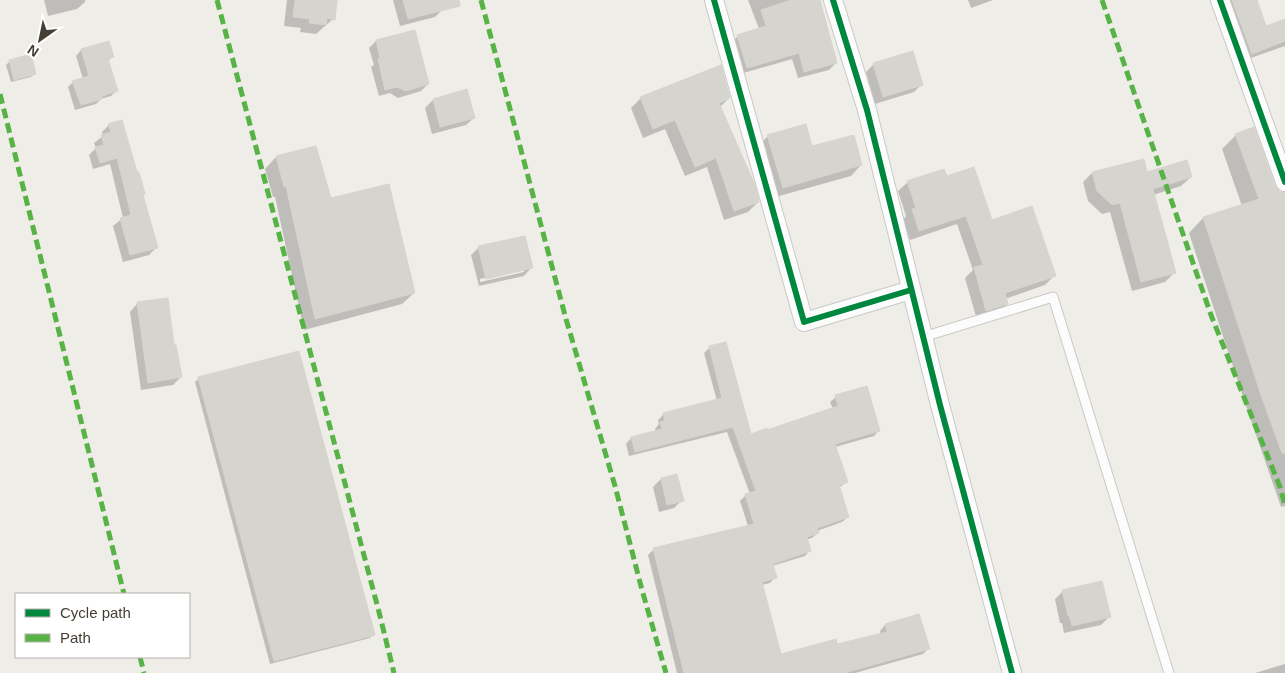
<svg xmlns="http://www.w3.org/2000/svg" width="1285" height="673" viewBox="0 0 1285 673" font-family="Helvetica,sans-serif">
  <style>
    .shadow { fill: #0003; fill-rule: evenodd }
    .building { fill: #d6d4cf; stroke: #d7d4cd }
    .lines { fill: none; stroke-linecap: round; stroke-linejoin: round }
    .service-casing { stroke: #cbc9c4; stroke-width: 11 }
    .minor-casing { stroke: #cbc9c4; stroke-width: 20 }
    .service { stroke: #fcfcfc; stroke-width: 9 }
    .minor { stroke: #fcfcfc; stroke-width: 18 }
    .quiet { stroke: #57b346; stroke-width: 5; stroke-dasharray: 10 5; stroke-linecap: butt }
    .cycleway-casing { stroke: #fff; stroke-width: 9 }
    .cycleway { stroke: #00873e; stroke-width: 6 }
  </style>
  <rect width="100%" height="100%" fill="#eeede8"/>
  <g class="shadow">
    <path d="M44,0H85V2L77,9L48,16Z"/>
    <path d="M287,0H336L333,19L316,34L300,32L301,28L284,26Z"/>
    <path d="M393,0H441L443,9L435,17L400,26Z"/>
    <path d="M748,0H818L836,63L829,70L798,78L792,59L740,74L731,43L738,36L759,29Z"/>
    <path d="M968,0H993L971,8Z"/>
    <path d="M1223,0H1255L1266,27L1285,21V46L1245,60Z"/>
    <path d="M376,41L428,84L421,91L398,98L390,93L379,96L371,67L374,65L369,48Z"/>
    <path d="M81,50L112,57L108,61L116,91L111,96L101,99L96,104L75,110L68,87L73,82L83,79L76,56Z"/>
    <path d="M10,61L35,73L31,77L11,82L6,65Z"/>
    <path d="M874,64L922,84L914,92L875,104L866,72Z"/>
    <path d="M641,98H729L720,107L758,202L748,212L724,220L707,167L685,176L665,129L643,138L631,108Z"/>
    <path d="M433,100L474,118L466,125L432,134L425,108Z"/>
    <path d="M109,125L156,248L149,255L123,262L113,226L123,218L110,164L93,169L89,155L96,148L94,143L103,136L102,132Z"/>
    <path d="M1236,135L1285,199V506L1281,507L1248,412L1189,233L1203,218L1242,206L1222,149Z"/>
    <path d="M768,136L811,147L861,165L851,176L772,198L758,146Z"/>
    <path d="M316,147L330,199L414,293L402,304L304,330L275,197H273L265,169L276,157Z"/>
    <path d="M1092,173L1191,177L1181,186L1153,195L1175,272L1165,282L1132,291L1110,212L1102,214L1088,201L1083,182Z"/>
    <path d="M946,178L991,222L1054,276L1045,285L1005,299L1007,304L998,313L977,320L965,278L973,270L957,224L910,240L903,220L906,216L898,191L908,182Z"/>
    <path d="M479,247L531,268L524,276L479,286L471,255ZM524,269V272L480,282V279Z"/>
    <path d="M137,304L173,347L181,377L173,385L141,390L130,312Z"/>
    <path d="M710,347L750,435L767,431L833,409L830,402L836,397L879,430L874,436L835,447L847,482L838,488L848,517L842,522L817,531L818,533L812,538L806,540L810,550L805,556L772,566L775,577L770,583L762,585L780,656L836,646L881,635L880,631L885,625L928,649L923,654L855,673H677L648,555L653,550L748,526L740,501L746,495L750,494L727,432L629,456L626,444L631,438L656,432L655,429L659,424L658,420L663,415L717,401L704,353Z"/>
    <path d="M199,378L374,634L370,638L270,664L195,382Z"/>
    <path d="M661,479L682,500L674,508L659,512L653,487Z"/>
    <path d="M1062,592L1109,617L1101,625L1064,633L1062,623H1060L1055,599Z"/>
    <path d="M1285,664V673H1255Z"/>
  </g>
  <g class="building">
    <path d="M295,0H337L335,20L327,18L326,25L309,23L310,19L293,17Z"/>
    <path d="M403,0H459L460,6L408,19Z"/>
    <path d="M791,0H820L837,63L804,72L799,53L747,68L737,35L766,26L761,10Z"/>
    <path d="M1232,0H1257L1266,26L1285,19V41L1252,54Z"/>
    <path d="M415,30L429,84L406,91L397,87L385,90L378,59L380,58L376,40Z"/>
    <path d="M109,41L114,57L108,59L118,91L102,96V99L81,105L72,81L89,76L81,49Z"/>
    <path d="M913,51L923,85L883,97L873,63Z"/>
    <path d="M31,54L36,74L14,80L9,60Z"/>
    <path d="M721,65L730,98L719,103L755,185L759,202L734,211L716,158L695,167L675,120L653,129L640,97Z"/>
    <path d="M467,89L475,118L440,127L433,99Z"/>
    <path d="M122,120L137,172H139L145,194L143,195L158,248L130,255L120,218L131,215L117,158L100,163L95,147L104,145L101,135L111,132L108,124Z"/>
    <path d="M806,124L812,146L854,135L862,165L783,188L767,135Z"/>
    <path d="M1254,127L1275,186L1280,192H1285V453H1282L1262,398L1203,217L1259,199L1235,134Z"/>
    <path d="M316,146L331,198L389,184L415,293L315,319L286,186L284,187L276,156Z"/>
    <path d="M1144,159L1147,172L1187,160L1192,177L1153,189L1176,273L1141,282L1120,203L1112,205L1097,191L1092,172Z"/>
    <path d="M974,167L992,220L1032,206L1056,276L1005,293L1008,304L986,311L974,267L983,265L966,216L919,231L912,209L916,208L907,181L944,169L947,176Z"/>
    <path d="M525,236L533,268L486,279L478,246Z"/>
    <path d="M168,298L174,345H176L182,377L148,383L137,302Z"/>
    <path d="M726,342L751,434L767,428V430L838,406L835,395L867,386L880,431L835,444L848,482L839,485L849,517L817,528L819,533L807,537L811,551L773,564L777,578L762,582L781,654L836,639L837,644L887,632L885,624L919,614L930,649L844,673H684L653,548L754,524L745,494L756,491L733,427L635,452L631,437L662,429L660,422L665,421L663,413L722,398L709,346Z"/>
    <path d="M299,351L375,635L274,661L198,377Z"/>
    <path d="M677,474L684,501L667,505L661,478Z"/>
    <path d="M1102,581L1111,617L1072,626L1069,615L1068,616L1062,590Z"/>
  </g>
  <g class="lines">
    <g class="service-casing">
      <path id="service" d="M923,337L1053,297L1169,673"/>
    </g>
    <g class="minor-casing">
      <g id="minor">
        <path d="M714,0L804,322L911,290"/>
        <path d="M833,0L867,110L940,405L1012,673"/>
        <path d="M1220,0L1285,182"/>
      </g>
    </g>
    <use href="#service" class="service"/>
    <use href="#minor" class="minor"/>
    <g class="quiet">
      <path d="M217,0L379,612L394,673"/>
      <path d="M481,0L566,319L615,486L642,590L666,673"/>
      <path d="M1102,0L1211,315L1280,487L1285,505"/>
      <path d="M0,94L124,594"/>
      <path d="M140,657L144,673"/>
    </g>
    <g class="cycleway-casing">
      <g id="cycleway">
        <path d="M714,0L804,322L911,290"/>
        <path d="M833,0L867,110L940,405L1012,673"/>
        <path d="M1220,0L1285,182"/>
      </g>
    </g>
    <use href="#cycleway" class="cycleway"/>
  </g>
  <rect x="15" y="593" width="175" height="65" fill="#ffffff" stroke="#b5b2ae"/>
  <rect x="25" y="609" width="25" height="8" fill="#00873e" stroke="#b5b2ae"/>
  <text x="60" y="618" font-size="15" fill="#453f34">Cycle path</text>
  <rect x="25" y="634" width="25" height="8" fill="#57b346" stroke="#b5b2ae"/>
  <text x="60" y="643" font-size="15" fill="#453f34">Path</text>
  <g transform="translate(40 40) rotate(213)" stroke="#ffffff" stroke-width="4" paint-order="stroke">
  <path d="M0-4L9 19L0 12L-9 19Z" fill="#453f34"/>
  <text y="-8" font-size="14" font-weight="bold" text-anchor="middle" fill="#453f34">N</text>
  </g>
</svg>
